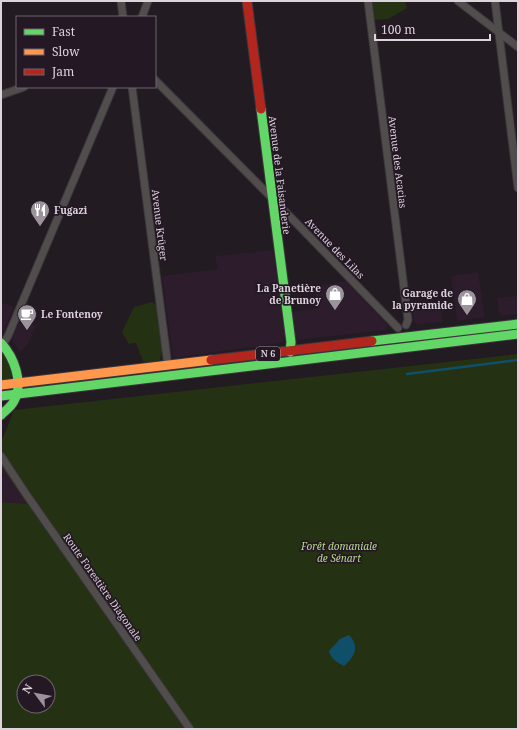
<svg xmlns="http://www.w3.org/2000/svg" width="519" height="730" viewBox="0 0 519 730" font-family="'Noto Serif',serif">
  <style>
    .built { fill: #2c1c2c }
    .green { fill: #253113; fill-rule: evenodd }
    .water { fill: #0f4f6a }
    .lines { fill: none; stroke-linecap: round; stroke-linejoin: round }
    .stream { stroke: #0f4f6a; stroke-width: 2.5 }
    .street-casing { stroke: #3b363b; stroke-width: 9 }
    .fast-casing { stroke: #3b363b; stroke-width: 11 }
    .slow-casing { stroke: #3b363b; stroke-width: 11 }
    .jam-casing { stroke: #3b363b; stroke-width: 11 }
    .street { stroke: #504d4c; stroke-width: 7 }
    .fast { stroke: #63d668; stroke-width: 9 }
    .slow { stroke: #ff974d; stroke-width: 9 }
    .jam { stroke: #b3261e; stroke-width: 9 }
    .labels { text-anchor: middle; stroke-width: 3.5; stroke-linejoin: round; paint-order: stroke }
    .shield { fill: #251825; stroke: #a59ba5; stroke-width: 1 }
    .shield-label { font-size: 9px; font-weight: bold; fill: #dcd3dc }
    .street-label { font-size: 10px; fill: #dcd3dc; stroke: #251825 }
    .poi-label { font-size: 10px; font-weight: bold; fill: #dcd3dc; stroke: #251825; text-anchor: start }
    .park-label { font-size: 10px; font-style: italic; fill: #b4d98b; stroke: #251825 }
  </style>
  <rect width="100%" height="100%" fill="#221b22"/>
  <g class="built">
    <path d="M273,250L285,339L281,343L173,358L162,276L218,269L215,256Z"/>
    <path d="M478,272L485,317L457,321L451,276Z"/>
    <path d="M346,281L388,326L386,330L297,340L295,336L292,312L318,308L315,286Z"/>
    <path d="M518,296V314L500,316L497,298Z"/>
    <path d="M1,302L14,307L3,333L1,332Z"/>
    <path d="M441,304L443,322L418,325L414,322L412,307Z"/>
    <path d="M25,310L28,311L24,321L36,326L28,344L20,352L13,342L12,339Z"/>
    <path d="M1,466L28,505L1,502Z"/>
  </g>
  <g class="green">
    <path d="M372,1H405L407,8L388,19L374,20Z"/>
    <path d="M152,302L157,306L158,324L165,334L160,360L149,363L143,361L136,343L129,344L122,332L134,307Z"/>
    <path d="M1,350L9,362L12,375L10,379L1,380Z"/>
    <path d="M518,354V729H1V502L27,504L1,466V439L3,438L14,410ZM24,682H48V706H24Z"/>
  </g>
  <path class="water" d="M349,635C360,647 355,656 344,666C336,662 331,659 329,651L340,639Z"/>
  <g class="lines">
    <path class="stream" d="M407,374L518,360"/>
    <g class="street-casing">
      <g id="street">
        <path d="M121,1L123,17"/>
        <path d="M368,1L408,320L406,325"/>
        <path d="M458,1L518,47"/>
        <path d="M495,1L518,188"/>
        <path d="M142,17L148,1"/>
        <path d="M155,80L272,198L398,328"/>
        <path d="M132,87L168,366"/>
        <path d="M1,95L24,87"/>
        <path d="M3,344L8,336L113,87"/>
        <path d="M1,456L26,494L190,729"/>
      </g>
    </g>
    <g class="fast-casing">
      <g id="fast">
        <path d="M261,109L291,342L290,352"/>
        <path d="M372,341L518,324"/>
        <path d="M1,343C14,357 24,383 14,401C11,407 5,411 1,415"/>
        <path d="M1,396L518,334"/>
      </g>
    </g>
    <g class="slow-casing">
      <path id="slow" d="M1,385L211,360"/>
    </g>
    <g class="jam-casing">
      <g id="jam">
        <path d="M247,1L261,109"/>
        <path d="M211,360L372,341"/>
      </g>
    </g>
    <use href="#street" class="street"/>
    <use href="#fast" class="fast"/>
    <use href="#slow" class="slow"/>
    <use href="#jam" class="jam"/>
  </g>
  <defs>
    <g id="restaurant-pin" transform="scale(1)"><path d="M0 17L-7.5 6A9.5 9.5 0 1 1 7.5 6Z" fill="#9b939b" stroke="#251825"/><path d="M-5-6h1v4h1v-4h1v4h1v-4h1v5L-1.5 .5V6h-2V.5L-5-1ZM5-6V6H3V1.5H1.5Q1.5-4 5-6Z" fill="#fff"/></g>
    <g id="shop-pin" transform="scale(1)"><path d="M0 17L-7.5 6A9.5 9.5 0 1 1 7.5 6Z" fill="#9b939b" stroke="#251825"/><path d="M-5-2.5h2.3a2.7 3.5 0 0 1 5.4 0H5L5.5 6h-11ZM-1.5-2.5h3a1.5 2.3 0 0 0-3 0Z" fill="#fff"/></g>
    <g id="cafe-pin" transform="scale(1)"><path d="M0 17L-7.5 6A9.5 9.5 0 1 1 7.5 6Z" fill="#9b939b" stroke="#251825"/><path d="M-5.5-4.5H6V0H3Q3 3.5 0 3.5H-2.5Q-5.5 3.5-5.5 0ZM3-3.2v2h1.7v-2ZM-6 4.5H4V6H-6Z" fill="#fff"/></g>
  </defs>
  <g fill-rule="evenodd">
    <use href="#restaurant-pin" x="40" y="210"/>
    <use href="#shop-pin" x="335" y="294"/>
    <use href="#shop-pin" x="467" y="299"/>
    <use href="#cafe-pin" x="27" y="314"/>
  </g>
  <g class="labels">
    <rect class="shield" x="256" y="347" width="24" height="14" rx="3"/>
    <g class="shield-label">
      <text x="268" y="357">N 6</text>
    </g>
    <g class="street-label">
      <text transform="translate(398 162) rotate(83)" y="4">Avenue des Acacias</text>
      <text transform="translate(280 175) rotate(83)" y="4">Avenue de la Faisanderie</text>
      <text transform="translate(160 225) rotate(83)" y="4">Avenue Krüger</text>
      <text transform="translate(335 248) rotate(46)" y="4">Avenue des Lilas</text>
      <text transform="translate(103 587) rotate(55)" y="4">Route Forestière Diagonale</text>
    </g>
    <g class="poi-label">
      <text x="54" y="214">Fugazi</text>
      <text x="321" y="292" text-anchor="end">La Panetière<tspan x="321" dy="12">de Brunoy</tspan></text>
      <text x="453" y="297" text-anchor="end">Garage de<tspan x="453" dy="12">la pyramide</tspan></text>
      <text x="41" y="318">Le Fontenoy</text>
    </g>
    <g class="park-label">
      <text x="339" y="550">Forêt domaniale<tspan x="339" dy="12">de Sénart</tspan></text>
    </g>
  </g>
  <rect width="519" height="730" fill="none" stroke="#dcd3dc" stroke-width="4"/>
  <rect x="16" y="16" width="140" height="72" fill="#251825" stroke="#6e636e"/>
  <rect x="24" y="29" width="20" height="6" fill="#63d668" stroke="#6e636e"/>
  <text x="52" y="36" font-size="12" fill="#dcd3dc">Fast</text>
  <rect x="24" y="49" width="20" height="6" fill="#ff974d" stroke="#6e636e"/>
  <text x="52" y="56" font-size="12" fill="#dcd3dc">Slow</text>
  <rect x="24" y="69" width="20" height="6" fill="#b3261e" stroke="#6e636e"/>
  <text x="52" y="76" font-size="12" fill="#dcd3dc">Jam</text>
  <g transform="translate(36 694) rotate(302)"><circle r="19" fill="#251825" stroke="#6e636e"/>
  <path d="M0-3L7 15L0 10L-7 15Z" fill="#9b939b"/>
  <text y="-6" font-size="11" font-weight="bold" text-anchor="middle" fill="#dcd3dc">N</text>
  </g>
  <path d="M375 34v6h115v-6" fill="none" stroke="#dcd3dc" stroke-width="2"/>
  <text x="381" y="34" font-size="12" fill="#dcd3dc" stroke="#251825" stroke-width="3" paint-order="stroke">100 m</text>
</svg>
